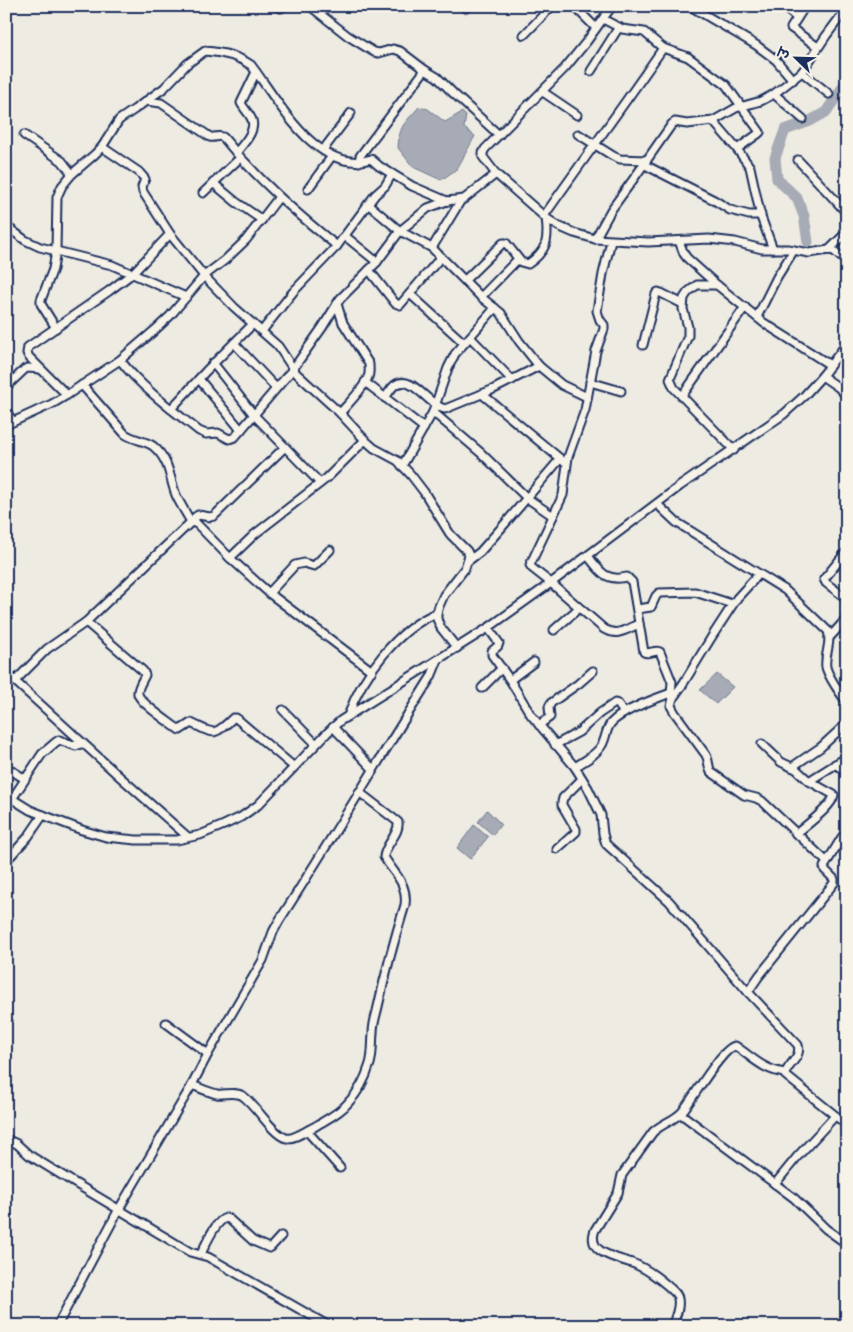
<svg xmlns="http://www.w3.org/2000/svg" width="853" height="1332" viewBox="0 0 853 1332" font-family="'Balsamiq Sans','Playpen Sans Deva',sans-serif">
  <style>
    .water { fill: #a6abb5; stroke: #6e7992 }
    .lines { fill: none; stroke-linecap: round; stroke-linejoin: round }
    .river { stroke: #a6abb5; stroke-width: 11 }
    .minor-casing { stroke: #1b2f5e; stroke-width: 11 }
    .minor { stroke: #f7f3e8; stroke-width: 7 }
  </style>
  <rect width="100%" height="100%" fill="#eeebe2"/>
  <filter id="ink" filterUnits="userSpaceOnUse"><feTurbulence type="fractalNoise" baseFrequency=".02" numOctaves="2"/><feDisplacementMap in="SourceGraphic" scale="10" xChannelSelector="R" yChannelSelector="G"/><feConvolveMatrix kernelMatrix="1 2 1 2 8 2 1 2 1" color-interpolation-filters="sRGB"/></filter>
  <g filter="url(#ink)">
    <g class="water">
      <path d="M419,107L428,109L445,122L462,112L466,116L464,128L475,136L457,169L441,180L413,167L398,148C399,125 405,123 419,107Z"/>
      <path d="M717,674L733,687L716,704L700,690Z"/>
      <path d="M487,810L501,824L493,835L478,822Z"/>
      <path d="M474,825L488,837L470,859L457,848Z"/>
    </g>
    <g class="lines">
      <path class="river" d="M808,242L804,216L797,198L777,179L775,158L785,130L810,121L826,112L847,81"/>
      <g class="minor-casing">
        <g id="minor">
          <path d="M275,6L281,8L284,6"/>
          <path d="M310,6L348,36L374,52L379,53L393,49L400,51L425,70L437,77L453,93L499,135"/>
          <path d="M461,6L466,8"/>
          <path d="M574,6L596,28"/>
          <path d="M612,6L587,41L565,68L485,149L483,153V157L496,174L546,218L558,226L574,233L595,239L648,242L709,239L735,242L762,249H788L809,253L829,250L834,251L847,262"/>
          <path d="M690,6L756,45L776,60L793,80"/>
          <path d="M783,6L797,18"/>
          <path d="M805,6L791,28L818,47"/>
          <path d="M603,19L622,29L644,32L663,48L688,57L726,85L760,132L758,134L737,149"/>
          <path d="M524,35L552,6"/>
          <path d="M591,71L619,27"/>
          <path d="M802,72L829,94"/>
          <path d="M543,92L577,115"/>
          <path d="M774,94L803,119"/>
          <path d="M146,101L161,103L210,137C215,138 218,135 223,137C257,179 295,212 337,246"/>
          <path d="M713,121L737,149L750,167L761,217L773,249"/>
          <path d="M578,134L613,156L620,159L646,160"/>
          <path d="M24,135L62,161L72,174"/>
          <path d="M102,147L139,172L145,179L142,187L143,192L170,234L204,276L234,307L278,346L296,373L340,413L365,440L374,448L398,461L411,475L424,492L450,534L467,551L469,555L465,568L444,595L439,606L437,613V619L441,628L457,648"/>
          <path d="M323,150L351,113"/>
          <path d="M236,153C242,145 256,132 252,120C250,114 244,109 241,103L256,72"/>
          <path d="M846,154L847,155"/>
          <path d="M798,160L847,213"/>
          <path d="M359,162L360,156L425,70"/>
          <path d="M643,164L714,200L730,210L749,215H761"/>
          <path d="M213,183L236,202L262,220"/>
          <path d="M308,189L332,156"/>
          <path d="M203,193L240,158"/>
          <path d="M368,204L400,231L432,248L481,297L501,313L519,341L539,366L562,385L587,397"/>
          <path d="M544,216C583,160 624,105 663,48"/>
          <path d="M6,226L25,240L40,247L112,265L186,297"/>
          <path d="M345,236L377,262"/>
          <path d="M595,239L611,210L635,177L672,124L675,122L687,124L713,121L736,108L761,101L774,94L802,72L826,36L847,8"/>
          <path d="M611,241L603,274L597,311L600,320L604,325V329L596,351L585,410L568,457L563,495L530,565L532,568L551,583L604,629C618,637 626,629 639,624"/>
          <path d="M679,241L684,254L687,258L717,285L764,323L830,365"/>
          <path d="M432,248L461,200"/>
          <path d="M829,250L847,232"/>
          <path d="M369,270L395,303L400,305L441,257"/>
          <path d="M465,280L503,243H506L521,262L528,264C547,251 549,240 546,218"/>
          <path d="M717,285H697L688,292L684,298L683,309L688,327V336L670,379L674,388L734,450"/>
          <path d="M410,294L464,343"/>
          <path d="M481,297L518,259"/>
          <path d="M337,304L343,323L369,364C369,368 370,373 368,377C365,387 348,404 340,413"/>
          <path d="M757,317L777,277L794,250"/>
          <path d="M56,328L41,304V300L53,269L56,251L57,197L62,186L72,174L94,155L102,147L119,120L135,109L164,88L187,64L205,51C220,52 238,56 251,65C278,100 317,176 371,159L379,166L412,186L447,201"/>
          <path d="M262,331L293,292L337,246L375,195L385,186L392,174"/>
          <path d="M470,337L512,380"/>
          <path d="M234,343L276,388"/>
          <path d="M643,345L656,294L658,292L661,293L683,304"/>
          <path d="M120,360C142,388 171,409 199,431L206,434L218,433L229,439L235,437L293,369L322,328L340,299L377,262L400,231L428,208L447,201L464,199L496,174"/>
          <path d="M213,363L254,415L320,483"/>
          <path d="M822,376L838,387L847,396"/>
          <path d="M199,379L241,430"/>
          <path d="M365,382L424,428"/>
          <path d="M590,382L621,391"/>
          <path d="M82,385L125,434C134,440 146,441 153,446C170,460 169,477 176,495C180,504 186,513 191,522"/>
          <path d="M6,387L25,369L28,368L40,369"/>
          <path d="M482,394L563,461"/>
          <path d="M67,395L29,357L27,353L28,347L109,291L133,273L170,234"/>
          <path d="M682,396L745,307"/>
          <path d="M385,398C388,394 391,388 395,385C412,373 428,406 445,409L494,389L539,366"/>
          <path d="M171,409L206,371L253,324"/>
          <path d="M6,412L13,421"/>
          <path d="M433,412L481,453L527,498L553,516"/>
          <path d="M6,425L52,404L67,395L120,360L155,330L170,316L204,276L225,260L246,240L279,197"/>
          <path d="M402,466L433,412L448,368L455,354L495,308"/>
          <path d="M657,504L676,522L785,590L828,631C832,643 824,655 826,667C828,676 841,695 847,702"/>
          <path d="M195,522V517L198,515L210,517L214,516L285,447"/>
          <path d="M847,551L824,579L826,583L847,599"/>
          <path d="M588,556C600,571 605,582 627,577L632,582L644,652C649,655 655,649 660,652L672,682L671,693L673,698"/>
          <path d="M230,558L255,534L327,478L365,440"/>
          <path d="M468,561L480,552L503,526L560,459"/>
          <path d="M759,574L737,598L711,638L683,684L673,698L671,706L675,713L706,755C709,760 708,767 711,772L744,795L756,798L762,801L827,862"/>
          <path d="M269,593L295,565L304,563L314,566L330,550"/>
          <path d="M637,609L651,607L656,596L659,593L695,592L732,604"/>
          <path d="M86,622L143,671L145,675C143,680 137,688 138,694C140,703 169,722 178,729L180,730L191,723C213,733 213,738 233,718H236L294,767"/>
          <path d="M488,628L499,643L498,646L492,651V655L510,680L531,715L575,767L588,788L601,815L603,834L606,844L669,901L748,992L798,1045C802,1058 787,1064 785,1075L847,1125"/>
          <path d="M554,630L579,608"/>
          <path d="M829,638L847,618"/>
          <path d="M6,673L119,776L188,837"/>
          <path d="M510,680L534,662"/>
          <path d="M15,681L47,649L86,622L191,522L197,524L230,558L269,593L372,671"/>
          <path d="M482,688L502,668"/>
          <path d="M283,710L316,744"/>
          <path d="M348,716C361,677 398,628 437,613"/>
          <path d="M539,725L550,717L549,707L551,703L578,684L593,671"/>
          <path d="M333,727L373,769"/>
          <path d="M762,744L781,762L796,769L809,781L834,795C832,807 806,825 796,834"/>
          <path d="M555,745L579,732L600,713L615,703L618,704L624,713"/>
          <path d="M835,764L847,772"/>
          <path d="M6,767L25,779"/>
          <path d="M575,767C584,761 596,755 602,745C606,738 606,729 611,723C623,710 654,699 671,693"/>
          <path d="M792,767L821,747L847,723"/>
          <path d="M809,781L847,757"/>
          <path d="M6,795L30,810L82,830L106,837L136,840H177L200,835L224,825L241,817L258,805L327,733L340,721L488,628L551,583L680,486L784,414L804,396L822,376L847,343"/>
          <path d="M12,799L42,754L56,742L59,740L76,746L83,743"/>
          <path d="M557,849L576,832V829L562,805V802L563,798L582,779"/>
          <path d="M6,861L28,837L43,815"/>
          <path d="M748,992L759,976L834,883V879L825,870L824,867L842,837"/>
          <path d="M166,1023L208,1054"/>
          <path d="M192,1085C200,1088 208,1092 217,1094C225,1095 235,1091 243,1096C256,1105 272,1134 286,1138C293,1140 307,1130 314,1127C325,1120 339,1114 348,1103C358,1093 366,1077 370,1064C373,1054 372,1043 373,1033C373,1026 375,1018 377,1011C385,975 394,940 405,905C408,883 394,874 384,857C385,844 400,834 398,822L359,792"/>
          <path d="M681,1114L794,1198L826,1229L847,1244"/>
          <path d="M307,1131L340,1168"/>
          <path d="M6,1139L17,1144L29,1155L73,1182L190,1252L208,1257L329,1326"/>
          <path d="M775,1184L797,1157L835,1116"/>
          <path d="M201,1254C206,1244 215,1221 226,1218L229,1219L253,1241L269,1248L271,1247L281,1236"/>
          <path d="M57,1326L119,1209L192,1085L208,1054L263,960L273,932L279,921C331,840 380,758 431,677L438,660"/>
          <path d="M672,1326C675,1318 680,1308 678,1299C678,1294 673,1291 669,1287C660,1279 648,1270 637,1265C621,1258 585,1255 595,1230L618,1193L622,1175L653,1132C661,1124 675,1120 682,1112C693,1099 721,1049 735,1046L737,1047C754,1059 764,1070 785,1073"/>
        </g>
      </g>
      <use href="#minor" class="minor"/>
    </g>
  </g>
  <rect width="853" height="1332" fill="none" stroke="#f7f3e8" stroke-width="25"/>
  <rect x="12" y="12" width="828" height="1307" fill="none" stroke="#1b2f5e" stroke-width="2" filter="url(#ink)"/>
  <g transform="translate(796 58) rotate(293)" stroke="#f7f3e8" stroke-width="4" paint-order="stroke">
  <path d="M0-4L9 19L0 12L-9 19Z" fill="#1b2f5e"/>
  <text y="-8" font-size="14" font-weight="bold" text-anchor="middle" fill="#1b2f5e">उ</text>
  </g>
</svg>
